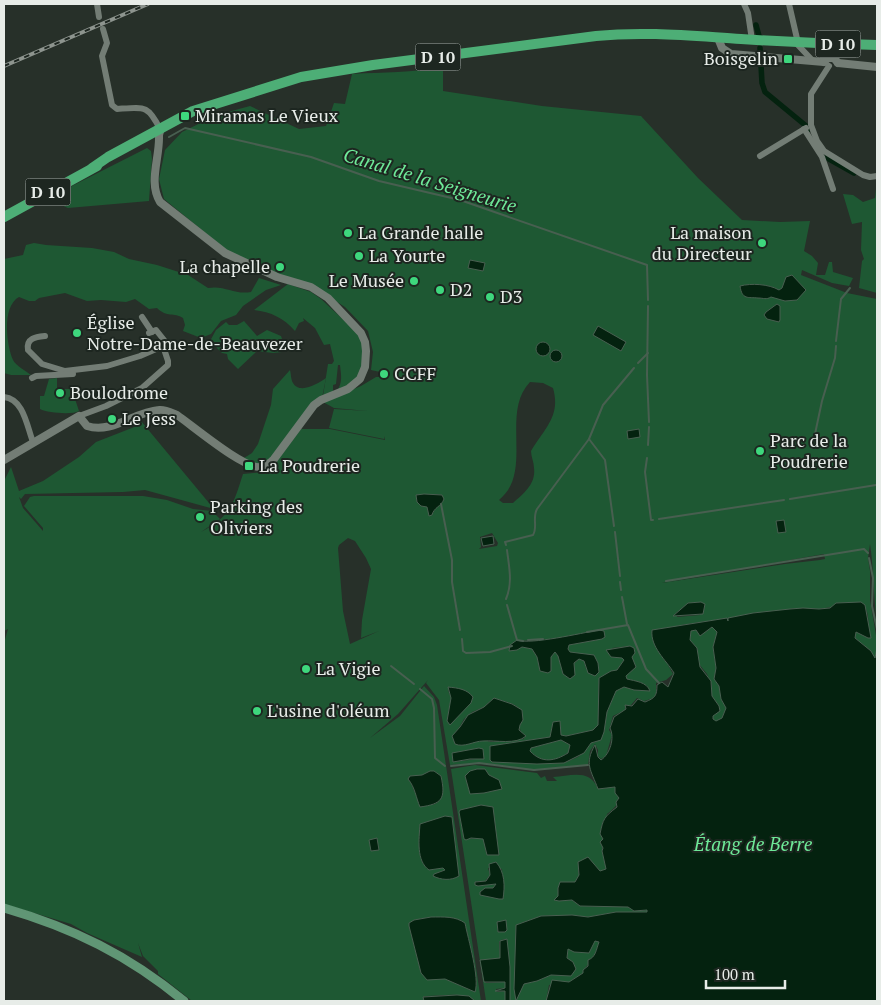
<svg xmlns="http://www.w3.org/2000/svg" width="881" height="1005" viewBox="0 0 881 1005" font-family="'PT Serif',serif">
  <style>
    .green { fill: #1e5833; fill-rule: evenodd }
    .water { fill: #04220f; stroke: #485f50; fill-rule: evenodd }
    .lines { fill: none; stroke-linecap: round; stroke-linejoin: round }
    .stream { stroke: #485f50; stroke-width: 2 }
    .canal { stroke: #04220f; stroke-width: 5.5 }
    .minor { stroke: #737d75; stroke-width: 6 }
    .tertiary { stroke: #737d75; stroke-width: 8 }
    .secondary { stroke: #609675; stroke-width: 9 }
    .primary { stroke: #4dae76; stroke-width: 10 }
    .rail-casing { stroke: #8d948e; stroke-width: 4 }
    .rail { stroke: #1d2620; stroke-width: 2; stroke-dasharray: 5.5; stroke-linecap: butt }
    .poi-dot { fill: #3ed77d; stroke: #1d2620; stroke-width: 2 }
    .labels { text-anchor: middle; stroke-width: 4; stroke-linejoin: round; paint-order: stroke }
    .shield { fill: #1d2620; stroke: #aab1ac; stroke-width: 1 }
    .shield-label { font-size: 16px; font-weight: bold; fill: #e7ece8 }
    .poi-label { font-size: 18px; fill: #e7ece8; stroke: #1d2620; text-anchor: start }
    .water-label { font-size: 19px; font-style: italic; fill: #6ee998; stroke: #1d2620 }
  </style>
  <rect width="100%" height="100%" fill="#273029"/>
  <g class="green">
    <path d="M443,67V91L542,106L641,116L698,178L742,220L780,222L810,221L804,251L812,256L818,263L816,275H825L829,262H832L833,272L853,278L849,286L832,283L802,270L801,275L847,293L877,299V621C873,595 874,569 870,544L868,558L870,571V600L877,641L876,657L875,658L871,651L855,638L856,632L868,638C868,626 871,611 861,602L819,609L803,608L790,609L681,625L668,665L673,674L666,680L656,683V693L654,698L644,701L637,698L631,705H625V710L613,716L609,730L612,735L606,756L601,759L598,756V750L595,744L590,751L588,765L533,770L479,763L450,765L439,700L426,683L428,680L398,714L370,738L400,716L424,686L434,697L437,705L481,1001H475C463,991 441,996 426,996L423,997L424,1001H192L158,974V971L143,956L138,943L142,957L87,933L71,924L4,904V643L8,629L4,631V481L11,467L19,491L43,481L79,457L96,442L137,426L141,421L214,509L145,490L123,492L25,494L21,499L19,497L23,508L43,531V528L24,506L30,497L34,496H143L167,500L193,509L212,511L220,519L201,532C231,516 233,505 243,474L263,472L275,464L301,429H330L385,440L384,436V439L329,428L334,409L368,411L334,408L323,402L361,386L376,377H381L380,372L371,370L373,352L368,331L345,307L310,285L275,274L236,258L164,199L159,179L165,150L182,132L217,115L250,106L299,129L326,126L334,103L345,104L352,74C383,72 413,73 443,67ZM530,382L543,383L553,388C561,416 545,428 531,451C531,457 534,462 534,468C536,484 524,493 513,503H503L499,500C534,472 500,413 530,382ZM431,494L442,495L432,515L429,514V509L417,495ZM492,533L498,543L497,546L479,549L481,547L480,537ZM348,538L355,541L366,558L371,569L362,620L361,638L379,631L350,644L343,611L338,548L339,545ZM824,554L825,559L820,560L785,564L662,583ZM698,602L700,615L677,617L676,613L688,604ZM541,639H602L569,645L568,649L570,652L582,655L589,654L586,669L584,661L579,659L563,674L558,656L555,652L551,657V666L540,671L537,657L532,649L522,647L517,650V640L520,641ZM630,646C632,658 636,665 626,676L627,679L640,682L648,687L634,690L624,687L616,691L607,712L604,732L596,742L591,743L583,753L578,757L564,763L537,764L490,759V746L550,737L553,722L561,726V735L566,736L593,730L598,725L599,678L617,670L624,660L612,648ZM448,690L471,703L447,721L451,698ZM494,698C510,704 521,702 523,720C517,728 521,731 524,739L491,742L456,733L464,719L472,712L484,707ZM479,748L476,759L454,762L453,753ZM430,771H434L441,776C444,788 445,801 432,805L414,791L411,783ZM452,817L446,880L439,872L445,870L443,868L437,869ZM431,917C443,917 455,916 465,923C468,939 481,978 475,992L445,979L421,973L409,926V923L414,920Z"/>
    <path d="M147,148L151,151L152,159L149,201L68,208L57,203L64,196L63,192L70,187Z"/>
    <path d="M877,180V293L859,288L862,261L864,259L861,250L862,222L852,224L843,194L853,195L863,202L875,198Z"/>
    <path d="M34,243L46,245L92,248L114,252L129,259L157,265L188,275L208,288C225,285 234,295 251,292L259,278L281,285L266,290L243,306L236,315L221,321L211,334L201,338L183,331L185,325L183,318C174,312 167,318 157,308L149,309L135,299L126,302L101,300L87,301L65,293L39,298L35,301H29L19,297C2,306 6,344 13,360C16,366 26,371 31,375H11L4,373V259L23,255L26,245Z"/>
    <path d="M288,284L311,292L321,299L361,336L364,352L360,375L355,382L337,391C343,382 341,375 340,365H338L336,384L333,385V392L323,396L328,364H332L334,361L330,344L324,345L315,328L303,318L304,321L299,323L295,331C284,318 271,312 254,310Z"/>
    <path d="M244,321L257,336L267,330L281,336L284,345L282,352L273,353L257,351L238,369L228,359L227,354L222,353L210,341L216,330L226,322L229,325H237Z"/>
    <path d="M290,370C291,374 291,380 293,383C300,395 319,383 326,378L322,398L269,461C261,465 251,466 244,458L252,453L258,444L271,405L273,389Z"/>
    <path d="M57,378V389H75V399L79,411C72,415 48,413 40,409V396H44L49,379Z"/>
    <path d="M712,627L717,632L713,647L716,668L714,679L719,686L721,699L726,708L721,720L716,722L713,719V715L716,713L719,706L712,696V685L707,674L699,664L697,648L690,640L691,631L696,630L700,636Z"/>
    <path d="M561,740L570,745L568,753C555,761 542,764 530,751L531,748Z"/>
    <path d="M475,765L537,773L541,778L545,776L547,781H557L553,777C570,776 590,768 598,789L615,787C621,801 618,806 607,814L602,851L606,869L600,871L578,869L579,875L575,882L558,888L559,901L572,900L580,906L628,907L634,911L647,910V912H616L588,917L572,915L541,916L516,925V1000L524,984L537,981L551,975L571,976L573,962L567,958L568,949L595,941L599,942C597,950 594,956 590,962C587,966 584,968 583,973L569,982L549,985L546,1001H510V967L506,939L501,940L499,942L500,958L480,961L484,980L486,983L505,982V988L496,989L497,992L505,991V1001H486L451,769ZM477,769H485L489,775L465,776L470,771ZM481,805L493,807L497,849L499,852L495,855L486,853L484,839L480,838L464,839L459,812L460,810ZM488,868L502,869L503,894L493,888L496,884L478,886L475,882L485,881L490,875ZM506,920L505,931L498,932L497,922Z"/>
  </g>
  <g class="water">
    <path d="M470,260L485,263L483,271L468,268Z"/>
    <path d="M792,275L806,290L797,300L785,301L771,297C766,300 764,298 758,298C748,297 742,300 740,286C751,283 769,284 779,290L782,288L786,277Z"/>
    <path d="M777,304L780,306V320L779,322L767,319L764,315L766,312Z"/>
    <path d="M598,326L626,342L621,351L593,335Z"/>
    <circle cx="543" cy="349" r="7"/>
    <circle cx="556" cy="356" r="6"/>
    <path d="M639,429L640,437L628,439L627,431Z"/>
    <path d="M424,494L442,495L444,499C441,507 434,507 432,515L429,516L427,507L421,506L417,502L416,495Z"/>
    <path d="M784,520L786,532L778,533L776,521Z"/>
    <path d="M493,536L494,544L483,546L481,538Z"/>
    <path d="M701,602L705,604L703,614L673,616L688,603Z"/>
    <path d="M861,602L865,605L871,638H868L856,632L855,638L871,651L875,658L877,648V1001H546L552,980L569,982L583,973V970L588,966V960C596,957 596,950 599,942L595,941L589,953L574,952L568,949L567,958L573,962L576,969L571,976L551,975L537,981L524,984L516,1001L514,989L516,925L541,916L572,915L588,917L616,912H647V910L634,911L628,907L580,906L572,900L559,901L554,900L558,896V888L560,882H575L579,875L578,862L588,857L600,871L606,869L602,851L603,848L600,842L603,839L600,834C603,819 604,817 617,807L616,802L619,798L615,793V787L598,789C591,770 584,764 595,745L598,757L601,760C610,754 615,738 610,728L614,717L626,709L625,705L632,706L638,699L645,702C655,698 657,696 657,685L662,682L668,687L674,673C666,660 650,647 652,630L727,618L728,621V618L753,613L790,609L803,608L819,609L830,608L836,603ZM712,627L717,632L713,647L716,668L714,679L719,686L721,699L726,708L722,718L716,721L713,719V716L720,711L719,706L712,696L711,681L700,667L697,648L690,640L691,631L696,630L700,636Z"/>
    <path d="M599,630L604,631L605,637L602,639L569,645L568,649L570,652L594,655L598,663L599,672L595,676L588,673L584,661L579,659L574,663L575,675L570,679L563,674L558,656L555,652L551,657V671L548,673L540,671L537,657L532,649L522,647L517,650L509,651L510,645L517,640C531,645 581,633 599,630Z"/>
    <path d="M630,646L634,648L635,653L632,657L636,667L626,676L627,679C635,681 647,682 650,691L634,690L624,687L616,691L607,712L604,732L601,740L591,743L584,753L564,763L537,764L492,762L490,760V746L550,737L553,722L560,721L561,735L566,736L593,730L598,725L599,678L611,671L617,670L624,660L622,658L611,657L606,650ZM561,740L570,745L568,753C555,761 542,764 530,751L531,748Z"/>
    <path d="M448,687C458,688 467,689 473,697L471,703L450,725L447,721L451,698Z"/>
    <path d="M494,698L512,704L522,710L523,720L520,725L519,730L526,736C516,745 496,740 483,741C474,741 464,748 455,744L452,736L460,727L468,715L484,707Z"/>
    <path d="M479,748L483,749L484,759H470L453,762L452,753Z"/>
    <path d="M477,769H485L489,775L499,780L502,789L484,793L470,794L465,776L470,771Z"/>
    <path d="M430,771H434L441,776C446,799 442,804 420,807C416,798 415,787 408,779L410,776L422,775Z"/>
    <path d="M481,805L493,807L499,855H487L483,839L471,838L466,840L464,839L459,812L460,810Z"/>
    <path d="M445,816L452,817L459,876C451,881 441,880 433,876L434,874L445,870L443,868L429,870C416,861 419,839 420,824Z"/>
    <path d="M377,838L379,850L371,851L369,840Z"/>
    <path d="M496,862C505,872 505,886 503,899H499L480,895V892L485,888H493L496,884L478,886L475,885V882L486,881L490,875L489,864Z"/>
    <path d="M431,917C444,917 455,916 465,923C468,939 480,978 475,992L445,979L427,980L421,973L409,926V923L414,920Z"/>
    <path d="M506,920L507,930L505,932H498L497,922Z"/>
    <path d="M507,939L510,967V1001H505V991H495L505,988V982H484L480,960L500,958V941Z"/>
    <path d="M457,995L469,996L475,1001H424L423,997Z"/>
  </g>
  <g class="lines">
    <g class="stream">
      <path d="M169,137L185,128L311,157L379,181L460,200L647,265L648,300"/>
      <path d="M648,306L647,375L649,422"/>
      <path d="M836,341L841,299L850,288"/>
      <path d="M638,363L648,353"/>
      <path d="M589,439L605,460L614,526"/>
      <path d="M648,445L649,427"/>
      <path d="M812,448L822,401L835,358L836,346"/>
      <path d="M647,458L645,472L651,520H653"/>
      <path d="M790,499L876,485"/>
      <path d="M441,504L452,560V582L460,630"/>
      <path d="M659,519L784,500"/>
      <path d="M615,532L620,576"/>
      <path d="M506,545L505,542L533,535C538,527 532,518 537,509L589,439L603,405L634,368"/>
      <path d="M869,558L873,578L872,606L877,629"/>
      <path d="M666,581L864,549L868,553"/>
      <path d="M620,582L621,590"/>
      <path d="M622,597L627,624"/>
      <path d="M506,599C513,583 509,567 507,550"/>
      <path d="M507,605L517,640L523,641"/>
      <path d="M587,632L628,625L646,669L659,683"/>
      <path d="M462,639L463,651L466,653L490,652L512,646"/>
      <path d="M528,640L543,639"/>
      <path d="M391,666L414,684"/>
      <path d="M420,689L432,699L434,708L435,758L445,766"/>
      <path d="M451,766L479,763L534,770L588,765"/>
    </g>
    <g class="canal">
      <path d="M756,25L759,36"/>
      <path d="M760,48L762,83L765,92L805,125L808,130"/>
      <path d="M820,151L822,155L854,173"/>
    </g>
    <g class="minor">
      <path d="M97,4L99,17"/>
      <path d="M744,4L748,13L752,40"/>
      <path d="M789,4L798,43"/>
      <path d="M103,29L107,43L102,56L112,105L117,109C145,107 148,105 160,129"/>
      <path d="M796,43L813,61"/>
      <path d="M829,66L811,94V125L817,141L824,151L863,175L870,177L877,176"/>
      <path d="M804,129L822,157L833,189"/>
      <path d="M760,156L806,128"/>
      <path d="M142,317L152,332"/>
      <path d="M149,333L156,330L164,340L165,349"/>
      <path d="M45,336C36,337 26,338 28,350L42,364L65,371L107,366L140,356L163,346L168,361V365L142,388L106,406L79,416"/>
      <path d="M32,378L36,376L73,374"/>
      <path d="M4,397C24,399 27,427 33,442"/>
    </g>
    <g class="tertiary">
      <path d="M718,38L722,48L731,54L824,62"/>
      <path d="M824,62L828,58H834L838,63"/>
      <path d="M838,63L877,67"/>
      <path d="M4,460L79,416L87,426C112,434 134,412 159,410C165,409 172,413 177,415C193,426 245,470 261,467C266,466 270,463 274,459L314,405L321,400L348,389L360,379L365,367L366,351L365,342L361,333L328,298L311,287L277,277L225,253L160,202C148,182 160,158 159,135L161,128"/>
    </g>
    <path class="secondary" d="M4,908C73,928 128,955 184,1001"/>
    <g class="primary">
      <path d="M92,168L108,157L193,111L301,77L373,65L596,36C645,31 692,36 741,39C786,42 832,44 877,45"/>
      <path d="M4,217L97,166"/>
    </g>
    <g class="rail-casing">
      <path id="rail" d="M4,66L148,4"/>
    </g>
    <use href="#rail" class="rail"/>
  </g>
  <g class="poi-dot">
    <rect x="783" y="54" width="10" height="10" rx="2.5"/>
    <rect x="180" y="111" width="10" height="10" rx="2.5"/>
    <circle cx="348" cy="233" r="5"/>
    <circle cx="762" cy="243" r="5"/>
    <circle cx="359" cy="256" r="5"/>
    <circle cx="280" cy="267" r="5"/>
    <circle cx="414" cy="281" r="5"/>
    <circle cx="440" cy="290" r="5"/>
    <circle cx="490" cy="297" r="5"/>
    <circle cx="77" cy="333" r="5"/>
    <circle cx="384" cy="374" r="5"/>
    <circle cx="60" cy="393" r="5"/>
    <circle cx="112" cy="419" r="5"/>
    <circle cx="760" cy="451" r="5"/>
    <rect x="244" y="461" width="10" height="10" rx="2.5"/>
    <circle cx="200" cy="517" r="5"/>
    <circle cx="306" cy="669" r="5"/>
    <circle cx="257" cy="711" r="5"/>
  </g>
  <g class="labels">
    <g class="shield">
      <rect x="815.5" y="30.5" width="45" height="27" rx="4"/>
      <rect x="415.5" y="43.5" width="45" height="27" rx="4"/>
      <rect x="25.5" y="178.5" width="45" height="27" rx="4"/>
    </g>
    <g class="shield-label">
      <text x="838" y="50">D 10</text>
      <text x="438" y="63">D 10</text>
      <text x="48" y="198">D 10</text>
    </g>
    <g class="poi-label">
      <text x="778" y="65" text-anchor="end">Boisgelin</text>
      <text x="195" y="122">Miramas Le Vieux</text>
      <text x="358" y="239">La Grande halle</text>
      <text x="752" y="239" text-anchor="end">La maison<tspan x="752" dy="21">du Directeur</tspan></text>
      <text x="369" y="262">La Yourte</text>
      <text x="270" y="273" text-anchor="end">La chapelle</text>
      <text x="404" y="287" text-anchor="end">Le Musée</text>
      <text x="450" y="296">D2</text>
      <text x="500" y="303">D3</text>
      <text x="87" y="329">Église<tspan x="87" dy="21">Notre-Dame-de-Beauvezer</tspan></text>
      <text x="394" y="380">CCFF</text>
      <text x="70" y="399">Boulodrome</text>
      <text x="122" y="425">Le Jess</text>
      <text x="770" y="447">Parc de la<tspan x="770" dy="21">Poudrerie</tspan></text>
      <text x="259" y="472">La Poudrerie</text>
      <text x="210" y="513">Parking des<tspan x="210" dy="21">Oliviers</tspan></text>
      <text x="316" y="675">La Vigie</text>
      <text x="267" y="717">L'usine d'oléum</text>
    </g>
    <g class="water-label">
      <text transform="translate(430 180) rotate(17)" y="7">Canal de la Seigneurie</text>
      <text x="753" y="851">Étang de Berre</text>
    </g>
  </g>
  <rect width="881" height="1005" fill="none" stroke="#e7ece8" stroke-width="10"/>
  <path d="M706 980v8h79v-8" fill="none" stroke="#e7ece8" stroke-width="2.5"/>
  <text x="714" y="980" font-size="15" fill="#e7ece8" stroke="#1d2620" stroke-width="4" paint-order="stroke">100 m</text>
</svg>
